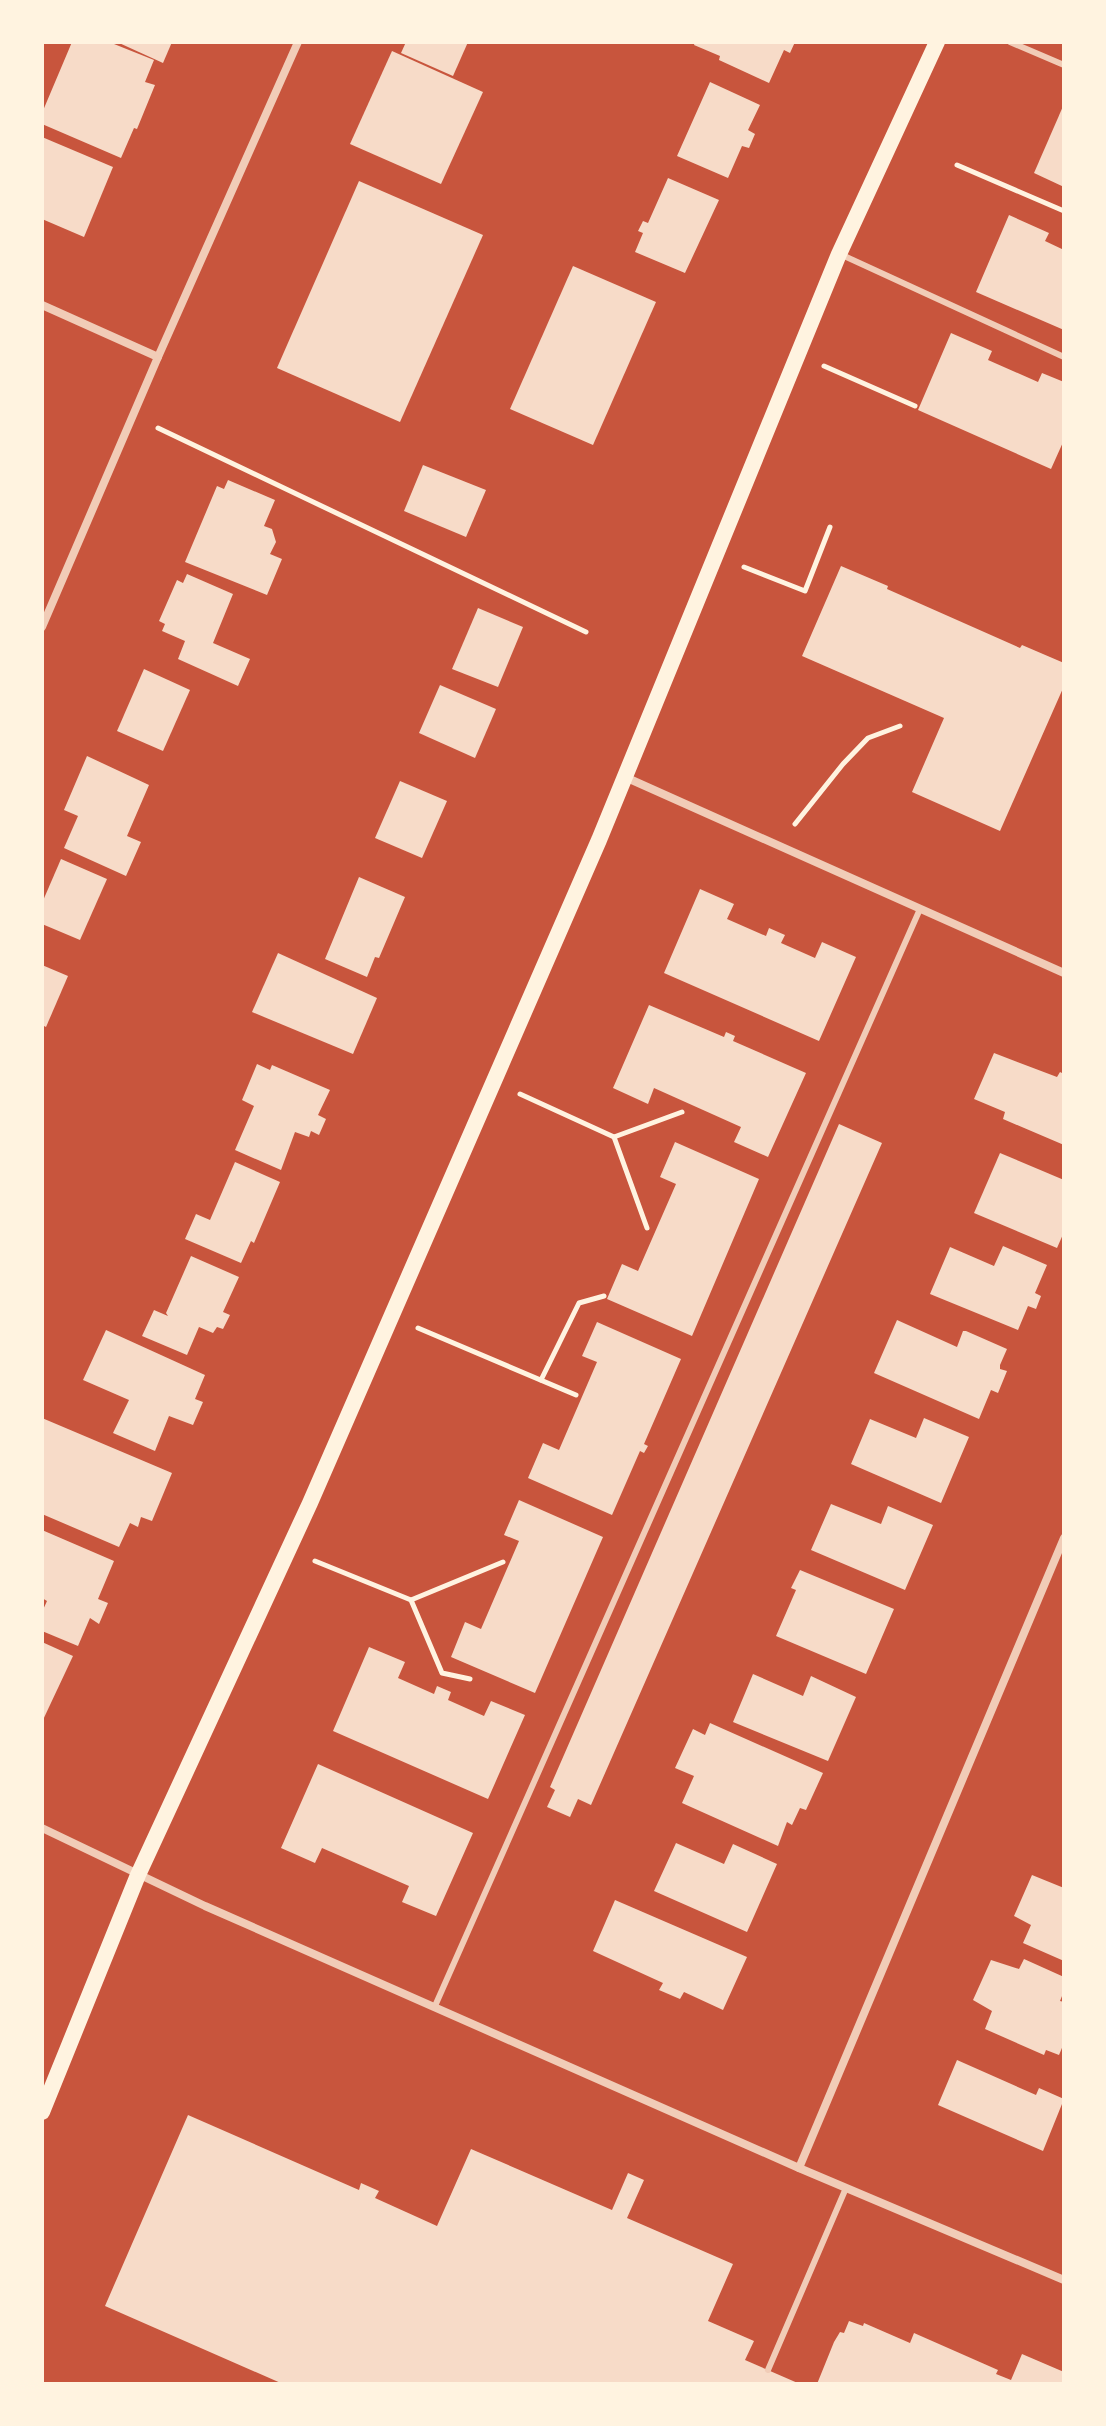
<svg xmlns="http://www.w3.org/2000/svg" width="1106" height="2426" viewBox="0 0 1106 2426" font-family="Poppins,sans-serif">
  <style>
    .building { fill: #f7dbc8 }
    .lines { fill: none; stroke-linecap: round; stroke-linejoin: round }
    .path { stroke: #fff3e0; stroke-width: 5 }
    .service { stroke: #f1ccb7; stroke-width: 6 }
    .minor { stroke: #f1ccb7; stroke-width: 8 }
    .secondary { stroke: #fff3e0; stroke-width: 16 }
  </style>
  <rect width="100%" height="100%" fill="#c8553d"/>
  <g class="building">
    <path d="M72,42H109L154,60L145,82L155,85L137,129L134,128L121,158L42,124V113Z"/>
    <path d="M117,42H172L163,63Z"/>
    <path d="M406,42H468L453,76L401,53Z"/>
    <path d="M695,42H795L790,53L784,50L769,83L719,60L720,56L694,45Z"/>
    <path d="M392,51L483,92L441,184L350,144Z"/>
    <path d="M710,82L760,105L748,130L755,134L749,148L742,146L728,178L677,156Z"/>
    <path d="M1064,104V187L1034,173Z"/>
    <path d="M42,137L113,167L84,237L42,219Z"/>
    <path d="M668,178L719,200L685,273L635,252L643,233L638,231L643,221L648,223Z"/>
    <path d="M359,181L483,235L400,422L277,368Z"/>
    <path d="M1009,215L1049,233L1045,241L1064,250V330L976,292Z"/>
    <path d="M573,266L656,302L593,445L510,409Z"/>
    <path d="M951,333L992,351L988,360L1038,382L1042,373L1064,382V440L1051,469L918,410Z"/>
    <path d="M423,465L486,490L466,537L404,511Z"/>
    <path d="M228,480L275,500L264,526L272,529L276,542L270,554L282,559L267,595L185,562L217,486L224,489Z"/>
    <path d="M841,566L888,586L887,589L1020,648L1022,645L1064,663V686L1000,831L912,792L944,718L802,656Z"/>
    <path d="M187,574L233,594L213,643L250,659L238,686L178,659L185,641L162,631L165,624L159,621L177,580L183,583Z"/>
    <path d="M478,608L523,627L498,687L452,669Z"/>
    <path d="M144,669L190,690L163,751L117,731Z"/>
    <path d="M440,685L496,709L475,758L419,733Z"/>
    <path d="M87,756L149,785L127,836L141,842L126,876L64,848L78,816L64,810Z"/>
    <path d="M400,781L447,801L422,858L375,838Z"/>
    <path d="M61,859L107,879L80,940L42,924V903Z"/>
    <path d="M359,877L405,897L379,958L375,957L367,977L325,959Z"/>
    <path d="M700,889L734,904L727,919L766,936L769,928L785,935L781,943L815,958L822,942L856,957L819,1041L664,973Z"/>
    <path d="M278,953L377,998L353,1054L252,1012Z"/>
    <path d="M42,965L68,976L46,1027L42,1025Z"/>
    <path d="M649,1005L724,1037L726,1032L735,1036L733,1041L806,1073L768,1157L734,1142L741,1127L654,1088L648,1104L613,1088Z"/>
    <path d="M994,1053L1057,1077L1060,1072L1064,1074V1145L1003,1119L1005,1112L974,1099Z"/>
    <path d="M257,1064L270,1070L272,1065L330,1090L318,1115L326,1119L319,1135L311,1131L309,1137L295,1132L281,1170L235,1150L254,1106L242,1100Z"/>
    <path d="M839,1124L882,1143L591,1805L578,1799L570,1817L547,1807L555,1790L550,1787Z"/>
    <path d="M675,1142L759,1179L692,1336L607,1299L622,1264L638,1271L676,1184L660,1177Z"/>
    <path d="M1000,1153L1064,1180V1232L1057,1248L974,1213Z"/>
    <path d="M235,1162L280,1182L254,1243L251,1241L241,1263L185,1239L196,1214L210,1220Z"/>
    <path d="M1003,1246L1047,1265L1035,1293L1041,1296L1036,1309L1028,1306L1018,1330L930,1294L950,1247L994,1266Z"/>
    <path d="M191,1256L239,1277L223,1312L230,1315L223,1329L217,1327L213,1333L199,1327L187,1355L142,1336L154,1310L168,1316L166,1313Z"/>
    <path d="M897,1320L957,1347L963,1331H966L1007,1349L1000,1365V1369L1007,1371L998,1393L991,1390L979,1419L874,1373Z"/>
    <path d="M597,1322L681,1359L644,1444L648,1446L644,1453L640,1451L612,1515L528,1478L543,1443L559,1450L597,1362L582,1356Z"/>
    <path d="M106,1330L205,1375L195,1399L203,1402L193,1425L169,1416L155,1451L113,1433L129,1400L83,1380Z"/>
    <path d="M42,1418L172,1473L152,1521L141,1517L138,1527L130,1523L119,1547L42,1514Z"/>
    <path d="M924,1418L969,1437L941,1503L851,1464L870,1419L916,1438Z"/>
    <path d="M519,1500L603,1537L535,1693L451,1657L465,1622L481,1629L519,1541L504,1535Z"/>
    <path d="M831,1504L881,1524L888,1506L933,1525L905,1590L811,1550Z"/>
    <path d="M42,1530L114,1561L98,1599L108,1603L99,1624L90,1618L78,1646L42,1631V1612L47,1601L42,1598Z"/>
    <path d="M800,1570L894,1609L866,1674L776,1636L796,1590L791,1588Z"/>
    <path d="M42,1642L73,1656L42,1722Z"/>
    <path d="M369,1647L405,1662L398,1678L434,1694L437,1686L451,1692L448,1700L484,1716L491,1701L525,1715L488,1799L333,1731Z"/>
    <path d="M753,1674L803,1696L811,1676L856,1697L828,1761L733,1722Z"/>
    <path d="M710,1723L823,1773L806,1810L800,1808L792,1825L787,1822L778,1846L682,1803L694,1776L675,1768L693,1729L705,1735Z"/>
    <path d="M318,1764L473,1833L436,1916L402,1902L409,1886L322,1848L315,1863L281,1848Z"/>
    <path d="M676,1843L724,1864L733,1844L777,1864L747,1932L654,1891Z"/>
    <path d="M1032,1875L1064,1888V1961L1023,1943L1031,1925L1014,1916Z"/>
    <path d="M615,1900L747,1957L723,2010L684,1992L680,1999L659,1990L663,1983L593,1951Z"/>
    <path d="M1024,1959L1064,1977V1991L1060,2001L1064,2002V2043L1059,2055L1046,2050L1044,2055L985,2029L992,2011L973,2000L991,1960L1019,1969Z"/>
    <path d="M957,2060L1036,2095L1039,2088L1064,2099L1043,2151L938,2105Z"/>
    <path d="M188,2115L359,2190L361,2183L379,2191L375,2198L437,2226L471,2149L612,2210L628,2173L644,2180L627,2218L733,2264L708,2321L754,2341L745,2360L800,2384H283L105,2306Z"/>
    <path d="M849,2321L863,2326L864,2323L910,2343L914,2333L998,2370L996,2374L1011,2380L1022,2354L1064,2372V2384H817L834,2342L840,2332L844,2333Z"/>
  </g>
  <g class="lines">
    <g class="path">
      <path d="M957,165L1064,211"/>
      <path d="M824,366L915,406"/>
      <path d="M158,428L586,632"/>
      <path d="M744,567L805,591L830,527"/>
      <path d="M795,824L843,764L868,738L900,726"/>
      <path d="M520,1094L614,1137"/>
      <path d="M647,1228L614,1137L682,1112"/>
      <path d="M418,1328L576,1395"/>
      <path d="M541,1380L579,1303L604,1296"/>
      <path d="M315,1561L411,1600L503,1562"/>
      <path d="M411,1600L442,1673L470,1679"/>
    </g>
    <g class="service">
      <path d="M1010,42L1064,65"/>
      <path d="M842,255L1064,357"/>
      <path d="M435,2006L920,909"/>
      <path d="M768,2370L846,2188"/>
    </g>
    <g class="minor">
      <path d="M42,305L158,357"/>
      <path d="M42,627L158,357L298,42"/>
      <path d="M625,777L1064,973"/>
      <path d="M42,1828L205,1906L799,2168L1064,2280"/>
      <path d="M799,2168L1064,1538"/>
    </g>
    <path class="secondary" d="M42,2112L138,1875L310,1503L599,840L839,254L937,42"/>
  </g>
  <rect width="1106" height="2426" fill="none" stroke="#fff3e0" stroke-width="88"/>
</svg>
